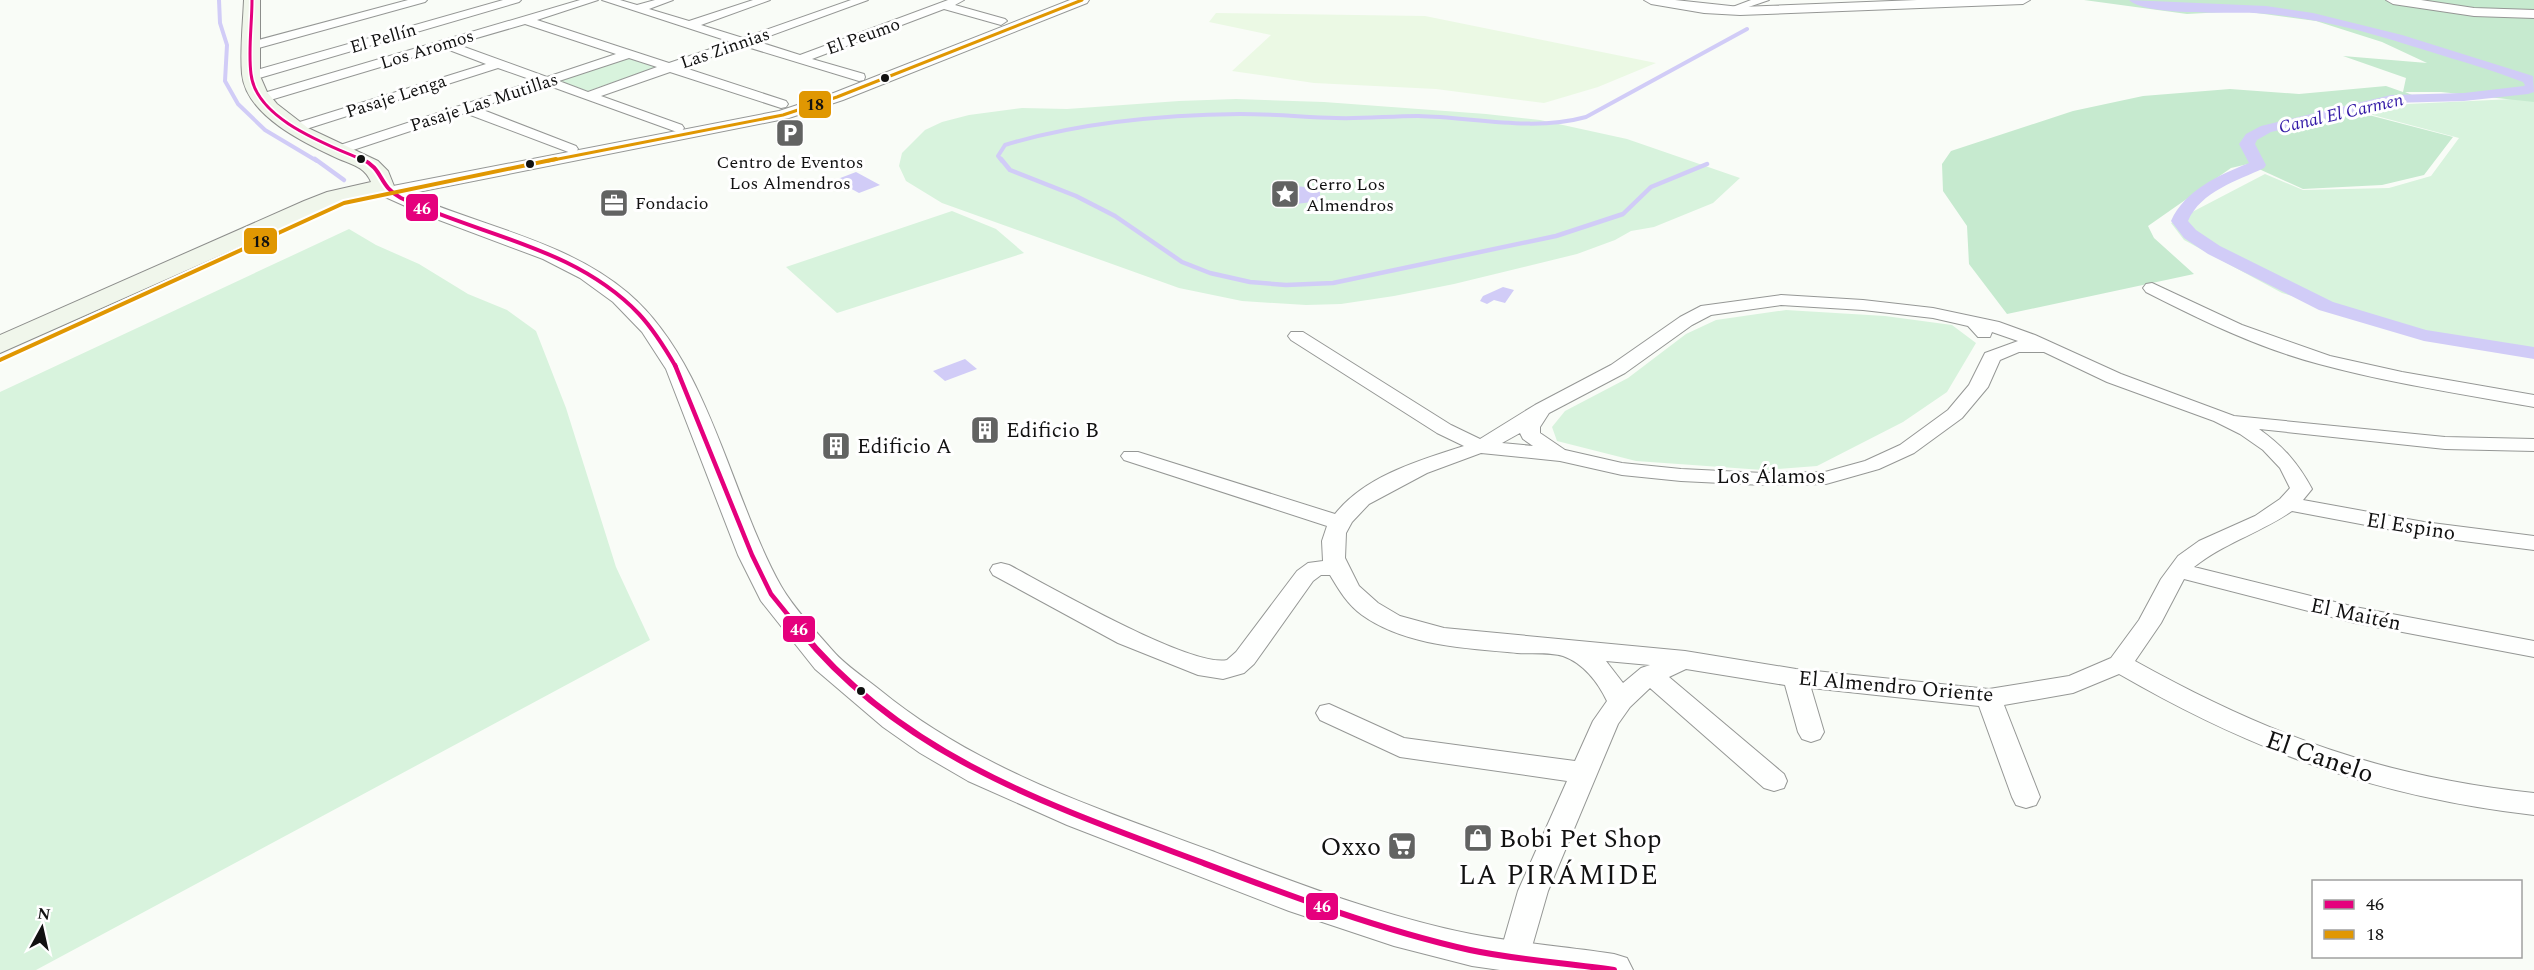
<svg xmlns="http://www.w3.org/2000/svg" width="2534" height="970" viewBox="0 0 2534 970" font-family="Spectral,serif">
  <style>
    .farmland { fill: #ebf9e4 }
    .green { fill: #d8f3dd }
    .forest { fill: #c6eacf }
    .water { fill: #d1ccf7 }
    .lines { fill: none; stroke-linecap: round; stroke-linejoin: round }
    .stream-far1 { stroke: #d1ccf7; stroke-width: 4 }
    .stream { stroke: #d1ccf7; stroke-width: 4.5 }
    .canal { fill: #d1ccf7; fill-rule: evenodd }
    .minor-casing { stroke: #959795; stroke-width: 2 }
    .tertiary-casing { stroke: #959795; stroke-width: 2 }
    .secondary-casing { stroke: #8c8d8b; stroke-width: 2 }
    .minor { fill: #fefffe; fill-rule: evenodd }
    .tertiary { fill: #fefffe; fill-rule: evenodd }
    .secondary { fill: #f0f6eb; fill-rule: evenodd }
    .bus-1-far3-casing { stroke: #fff; stroke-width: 6 }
    .bus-1-far2-casing { stroke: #fff; stroke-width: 8 }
    .bus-1-far1-casing { stroke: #fff; stroke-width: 9 }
    .bus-1-casing { stroke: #fff; stroke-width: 10 }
    .bus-2-far1-casing { stroke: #fff; stroke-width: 6 }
    .bus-2-casing { stroke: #fff; stroke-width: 8 }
    .bus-1-far3 { stroke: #e5007d; stroke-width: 3 }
    .bus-1-far2 { stroke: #e5007d; stroke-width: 4 }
    .bus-1-far1 { stroke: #e5007d; stroke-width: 4.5 }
    .bus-1 { stroke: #e5007d; stroke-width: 6 }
    .bus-2-far1 { stroke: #e09702; stroke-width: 3 }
    .bus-2 { stroke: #e09702; stroke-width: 4 }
    .bus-dot { fill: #111; stroke: #fff; stroke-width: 2 }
    .labels { text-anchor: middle; stroke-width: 6; stroke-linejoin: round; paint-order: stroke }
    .far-street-label { font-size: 18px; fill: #111; stroke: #fff }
    .far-water-label { font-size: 18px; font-style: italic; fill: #3117a6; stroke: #fff }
    .far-poi-label { font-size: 18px; fill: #111; stroke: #fff; text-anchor: start }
    .poi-label { font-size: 21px; fill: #111; stroke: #fff; text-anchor: start }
    .street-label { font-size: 21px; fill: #111; stroke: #fff }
    .near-street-label { font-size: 26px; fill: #111; stroke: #fff }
    .near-poi-label { font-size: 26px; fill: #111; stroke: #fff; text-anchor: start }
    .near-neighbourhood-label { font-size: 27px; letter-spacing: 1.5px; fill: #111; stroke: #fff }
    .line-badge { stroke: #fff; stroke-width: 2 }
    .badge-label { font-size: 16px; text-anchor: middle; font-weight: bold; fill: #fff }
    .pale-badge-label { font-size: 16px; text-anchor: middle; font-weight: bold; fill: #111 }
  </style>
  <rect width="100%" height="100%" fill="#f9fcf7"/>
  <path class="farmland" d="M1216,13L1425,16L1656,63L1598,87L1544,103L1436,89L1314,83L1232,71L1271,35L1209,22Z"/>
  <g class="green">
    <path d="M624,57L656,67L588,91L556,80Z"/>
    <path d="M2534,98V350L2430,335L2282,293L2184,240L2171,223L2265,174L2303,190L2389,188L2431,176L2459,138L2369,114L2408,104Z"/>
    <path d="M1236,99L1324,102L1486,114L1540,120L1627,139L1740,178L1713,203L1654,227L1631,231L1615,240L1577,254L1454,284L1394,296L1341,304L1306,305L1242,301L1179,288L942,203L906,181L899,166L902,153L925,130L942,122L969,115L1022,108L1067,109L1179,101Z"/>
    <path d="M952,211L996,229L1024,253L837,313L786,267Z"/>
    <path d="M349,229L376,245L419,264L468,294L507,310L536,331L566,408L616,567L650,640L36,970H0V392Z"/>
    <path d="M1786,310L1885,316L1952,325L1976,343L1947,392L1903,422L1817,466L1763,470L1636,461L1557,441L1552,427L1565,411L1628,378L1686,334L1716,320Z"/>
  </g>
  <path class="forest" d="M2084,0H2534V102L2441,92H2405L2412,95L2338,107L2453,137L2424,175L2382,185L2303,189L2248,164L2231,168L2148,226L2154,238L2194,274L2007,314L1969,264L1967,226L1943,191L1942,164L1951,151L2073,111L2143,96L2230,89L2299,94L2386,86L2403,92L2406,78L2343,56L2427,63L2382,42L2316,21L2242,11L2187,14Z"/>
  <g class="water">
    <path d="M856,172L880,185L859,193L835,180Z"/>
    <path d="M1297,186L1320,189V201L1296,204Z"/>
    <path d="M1503,287L1514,290L1505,303L1494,300L1487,304L1480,301L1483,296Z"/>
    <path d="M965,359L977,369L945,381L933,371Z"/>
  </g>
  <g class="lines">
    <g class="stream-far1">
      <path d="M219,0L220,23L227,45L225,81L238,104L265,130L317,161"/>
      <path d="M1002,161L998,156L1005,145C1080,122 1161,115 1240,114C1272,114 1304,117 1336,118C1363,119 1390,116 1418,116C1473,117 1532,132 1586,117L1747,29"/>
    </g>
    <g class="stream">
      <path d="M315,159L344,180"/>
      <path d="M1001,159L1010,170L1076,196L1115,216L1182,262L1210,273L1250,282L1286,285L1333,283L1556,236L1623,214L1651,187L1707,164"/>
    </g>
    <path class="canal" d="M2129,0L2266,6L2313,13L2402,35L2533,76L2534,92L2528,94L2464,101L2391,103L2271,132L2257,140L2255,144L2266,165L2264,168C2237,181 2201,191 2188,221L2196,230L2220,246L2333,302L2426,330L2534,347V359L2424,341L2319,310L2208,254L2184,238L2171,221C2185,190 2219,175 2249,163L2239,144L2246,134L2261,126L2391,95L2464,93L2524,86L2525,85L2523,82C2492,70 2460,61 2428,51C2372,33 2314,16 2254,13C2229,12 2146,16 2129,0Z"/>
    <g class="minor-casing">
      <g id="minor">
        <path d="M408,0H427L425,2L255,49H247L245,46L247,43Z"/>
        <path d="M503,0H521L519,2L256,79H246L245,76L246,73Z"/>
        <path d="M580,0H598L537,20L669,63L731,42L602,0H620L637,5L655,0H673L649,9L689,21L753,0H770L701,25L743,38L851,0H868L756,41L800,55L948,0H964L955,5L1005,19L1007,21L1001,25L944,9L812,59L864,74L865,77L864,80L859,81L744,46L682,67L786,101L788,104L786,107L781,108L670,72L601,96L682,125L684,128L682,131L677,132L547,85L478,108L576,146L578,149L576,152L571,153L465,113L344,153L339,154L332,150L334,147L535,81L498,68L300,131L295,132L288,128L290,125L486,64L444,48L267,101L262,102L255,98L257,95ZM525,24L616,54L547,77L456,44ZM629,58L657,67L588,92L559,81Z"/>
        <path d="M1751,0H1769L1728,14L1722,11Z"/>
        <path d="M2152,283L2242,325L2330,356L2402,372L2534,395V407C2462,394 2389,383 2319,364C2258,348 2201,320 2146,292L2143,288L2146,284Z"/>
        <path d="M1781,295L1863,300L1933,308L1999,322L2035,335L2121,374L2234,416L2445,437L2534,439V451L2445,449L2259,429C2283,446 2298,463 2312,489L2303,500L2424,522L2534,536V550L2424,536L2292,511C2260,533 2224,543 2194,567L2355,607L2534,641V657L2355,623L2184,579L2161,623L2135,661C2268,735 2382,777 2534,793V815C2378,797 2254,752 2119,674L2073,693L2004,705L2040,797L2036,805L2026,808L2016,805L2012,797L1979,706L1811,688L1824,732L1820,739L1811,742L1802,739L1798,732L1785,685L1686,669L1669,677L1784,774L1787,781L1784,788L1774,791L1764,788L1650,688L1630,707L1618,724L1548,891L1529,957L1525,966L1515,970L1503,966L1499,957L1518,891L1567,781L1400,757L1320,720L1316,713L1320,706L1329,704L1404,738L1575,761L1593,721L1607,701C1598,682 1583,663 1563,656C1549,652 1531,654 1517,653C1466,648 1405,646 1362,615C1347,604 1339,590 1330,575H1321L1313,581L1254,664L1244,673L1223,679L1198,675L1118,643L993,575L990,570L993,565L1001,563L1009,565C1047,585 1191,668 1227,660L1236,652L1297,571L1308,563L1323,561L1322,541L1327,526L1124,460L1121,456L1124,452H1138L1335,514C1365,476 1420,460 1464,446L1437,433L1291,340L1288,336L1291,332H1303L1451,425L1480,439L1535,405L1611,365L1680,317L1701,306ZM1781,305L1863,310L1933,318L1968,326L1978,337H1990L1992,332L2018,341L1985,353L1969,385L1948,410L1900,445L1865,461L1825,472L1763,473L1681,469L1622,463L1565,450L1540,433V427L1549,413L1625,373L1692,325L1711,315ZM2019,352H2044L2107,382L2214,421L2240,434L2263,450L2280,468L2290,488L2280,499L2255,516L2199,541L2178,556L2161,579L2139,620L2111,658L2069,676L1989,689L1796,669L1685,651L1444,628L1400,616L1378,603L1359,586L1345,558L1346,533L1352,522L1369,504L1427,473L1481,453L1560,461L1622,475L1681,481L1763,485L1826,484L1879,469L1914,453L1962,418L1988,387L2000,360ZM1520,433L1523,439L1533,446L1502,443ZM1606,661L1650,665L1641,668L1623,683Z"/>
      </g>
    </g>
    <g class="tertiary-casing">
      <g id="tertiary">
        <path d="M1070,0H1089L1087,3L843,100L789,118L408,194C480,226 567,241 628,293C709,362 730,495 781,586C794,609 816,631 833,651C846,666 864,677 880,690C976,769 1096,808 1212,851C1296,883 1382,916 1471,934C1518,943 1567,947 1614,954L1627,958L1633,970H1500L1472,966L1394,946L1289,911L1067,825L968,781L920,753L883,727L815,669L761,601L738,555L666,369L642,332L613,302L580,278L543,259L423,214L383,196L374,186L377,182L383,181L393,186L779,111L831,94Z"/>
        <path d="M1644,0H1675L1740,7L1917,0H2030L2023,4L1740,15L1704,13L1651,4Z"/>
        <path d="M2386,0H2421L2474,8L2534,10V18L2474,16L2393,4Z"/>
      </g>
    </g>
    <g class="secondary-casing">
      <path id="secondary" d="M244,0H260V76L267,92L277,104L308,128L378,161L388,171L394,186L391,191L342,202L320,211L0,353V335L304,201L327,192L371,182C365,167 353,165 339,159C306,144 246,116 242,74C240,50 243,24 244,0Z"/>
    </g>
    <use href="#minor" class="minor"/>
    <use href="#tertiary" class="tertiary"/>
    <use href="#secondary" class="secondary"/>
    <g class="bus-1-far3-casing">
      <path id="bus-1-far3" d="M252,0C252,24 248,50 251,74C256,120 329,145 365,161"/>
    </g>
    <g class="bus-1-far2-casing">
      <path id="bus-1-far2" d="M362,159C384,169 378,186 401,198C481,236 575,247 639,314C654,330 665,348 676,367"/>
    </g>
    <g class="bus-1-far1-casing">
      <path id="bus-1-far1" d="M675,365L752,555L771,594L801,631"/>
    </g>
    <g class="bus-1-casing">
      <path id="bus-1" d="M800,630C902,756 1051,806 1198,861C1288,895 1377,929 1470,950C1517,960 1567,963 1614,970"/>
    </g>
    <g class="bus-2-far1-casing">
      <path id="bus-2-far1" d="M548,161L783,115L837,97L1082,0"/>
    </g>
    <g class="bus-2-casing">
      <path id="bus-2" d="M0,360L344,203L556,159"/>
    </g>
    <use href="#bus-1-far3" class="bus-1-far3"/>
    <use href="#bus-1-far2" class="bus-1-far2"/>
    <use href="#bus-1-far1" class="bus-1-far1"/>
    <use href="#bus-1" class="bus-1"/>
    <use href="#bus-2-far1" class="bus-2-far1"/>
    <use href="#bus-2" class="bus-2"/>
  </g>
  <defs>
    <g id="parking-square" transform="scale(1.5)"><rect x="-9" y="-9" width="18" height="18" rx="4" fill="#626362" stroke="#fff"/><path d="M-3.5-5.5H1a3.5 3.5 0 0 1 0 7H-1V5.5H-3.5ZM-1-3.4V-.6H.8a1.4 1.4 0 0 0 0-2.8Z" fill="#fff"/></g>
    <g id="sight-square" transform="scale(1.5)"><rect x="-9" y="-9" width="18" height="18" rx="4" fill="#626362" stroke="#fff"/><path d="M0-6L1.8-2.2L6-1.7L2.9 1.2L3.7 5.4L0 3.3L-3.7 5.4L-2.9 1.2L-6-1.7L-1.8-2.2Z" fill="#fff"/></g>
    <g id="office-square" transform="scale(1.5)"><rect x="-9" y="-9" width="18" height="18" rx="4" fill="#626362" stroke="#fff"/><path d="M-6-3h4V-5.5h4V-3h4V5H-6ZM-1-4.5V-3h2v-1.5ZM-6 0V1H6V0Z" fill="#fff"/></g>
    <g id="building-square" transform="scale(1.5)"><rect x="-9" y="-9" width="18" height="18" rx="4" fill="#626362" stroke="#fff"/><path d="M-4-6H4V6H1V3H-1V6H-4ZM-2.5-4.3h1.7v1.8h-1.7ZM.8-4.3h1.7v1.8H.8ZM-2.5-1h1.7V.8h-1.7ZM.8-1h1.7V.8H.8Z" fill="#fff"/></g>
    <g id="shop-square" transform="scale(1.5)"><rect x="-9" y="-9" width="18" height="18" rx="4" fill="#626362" stroke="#fff"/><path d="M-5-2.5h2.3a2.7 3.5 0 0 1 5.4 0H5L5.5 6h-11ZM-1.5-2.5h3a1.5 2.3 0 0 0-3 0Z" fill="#fff"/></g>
    <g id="supermarket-square" transform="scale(1.5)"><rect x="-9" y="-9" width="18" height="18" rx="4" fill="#626362" stroke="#fff"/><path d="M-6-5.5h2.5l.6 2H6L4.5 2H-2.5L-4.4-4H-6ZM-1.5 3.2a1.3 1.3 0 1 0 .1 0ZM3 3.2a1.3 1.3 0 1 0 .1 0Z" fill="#fff"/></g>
  </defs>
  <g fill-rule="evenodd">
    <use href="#parking-square" x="790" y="133"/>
    <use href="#sight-square" x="1285" y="194"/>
    <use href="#office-square" x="614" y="203"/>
    <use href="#building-square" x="985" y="430"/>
    <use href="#building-square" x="836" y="446"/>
    <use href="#shop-square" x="1478" y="838"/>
    <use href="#supermarket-square" x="1402" y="846"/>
  </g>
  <g class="bus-dot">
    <circle cx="885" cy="78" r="5"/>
    <circle cx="361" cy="159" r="5"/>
    <circle cx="530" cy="164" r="5"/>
    <circle cx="861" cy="691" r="5"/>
  </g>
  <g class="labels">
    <g class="far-street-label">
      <text transform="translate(863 36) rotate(-20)" y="6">El Peumo</text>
      <text transform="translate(383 38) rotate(-16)" y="6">El Pellín</text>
      <text transform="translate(725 48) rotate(-19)" y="6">Las Zinnias</text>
      <text transform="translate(427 49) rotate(-17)" y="6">Los Aromos</text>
      <text transform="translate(396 96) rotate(-18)" y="6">Pasaje Lenga</text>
      <text transform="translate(484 102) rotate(-18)" y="6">Pasaje Las Mutillas</text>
    </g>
    <g class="far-water-label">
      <text transform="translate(2341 113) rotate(-13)" y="6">Canal El Carmen</text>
    </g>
    <g class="far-poi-label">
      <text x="790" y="168" text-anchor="middle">Centro de Eventos<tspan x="790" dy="21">Los Almendros</tspan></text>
      <text x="1306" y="190">Cerro Los<tspan x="1306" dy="21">Almendros</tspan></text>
      <text x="635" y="209">Fondacio</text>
    </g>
    <g class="poi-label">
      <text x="1006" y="437">Edificio B</text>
      <text x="857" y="453">Edificio A</text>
    </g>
    <g class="street-label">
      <text x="1771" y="483">Los Álamos</text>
      <text transform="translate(2411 526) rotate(9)" y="7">El Espino</text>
      <text transform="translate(2356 614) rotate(12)" y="7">El Maitén</text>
      <text transform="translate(1896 686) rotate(5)" y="7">El Almendro Oriente</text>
    </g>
    <g class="near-street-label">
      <text transform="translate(2320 756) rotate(19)" y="9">El Canelo</text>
    </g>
    <g class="near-poi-label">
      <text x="1499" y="847">Bobi Pet Shop</text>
      <text x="1381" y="855" text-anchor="end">Oxxo</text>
    </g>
    <g class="near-neighbourhood-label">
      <text x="1559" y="884">LA PIRÁMIDE</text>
    </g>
  </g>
  <g class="line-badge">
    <rect x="798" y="90" width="34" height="29" rx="6" fill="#e09702"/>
    <rect x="405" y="193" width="34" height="29" rx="6" fill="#e5007d"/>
    <rect x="243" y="227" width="35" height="28" rx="6" fill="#e09702"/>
    <rect x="782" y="615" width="34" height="28" rx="6" fill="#e5007d"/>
    <rect x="1305" y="892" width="34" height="29" rx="6" fill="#e5007d"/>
  </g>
  <g class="badge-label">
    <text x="422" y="214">46</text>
    <text x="799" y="635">46</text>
    <text x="1322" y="912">46</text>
  </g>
  <g class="pale-badge-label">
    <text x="815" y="110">18</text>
    <text x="261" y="247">18</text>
  </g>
  <rect x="2312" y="880" width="210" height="78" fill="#ffffff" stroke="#a0a0a0" stroke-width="1.5"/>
  <rect x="2324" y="900" width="30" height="9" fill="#e5007d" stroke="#a0a0a0" stroke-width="1.5"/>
  <text x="2366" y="910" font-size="18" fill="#111111">46</text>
  <rect x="2324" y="930" width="30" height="9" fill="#e09702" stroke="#a0a0a0" stroke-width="1.5"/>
  <text x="2366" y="940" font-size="18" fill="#111111">18</text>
  <g transform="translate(42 928) rotate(8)" stroke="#ffffff" stroke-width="4.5" paint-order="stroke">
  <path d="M0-4.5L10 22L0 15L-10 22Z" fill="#111111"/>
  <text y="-9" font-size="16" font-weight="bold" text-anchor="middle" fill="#111111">N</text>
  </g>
</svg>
